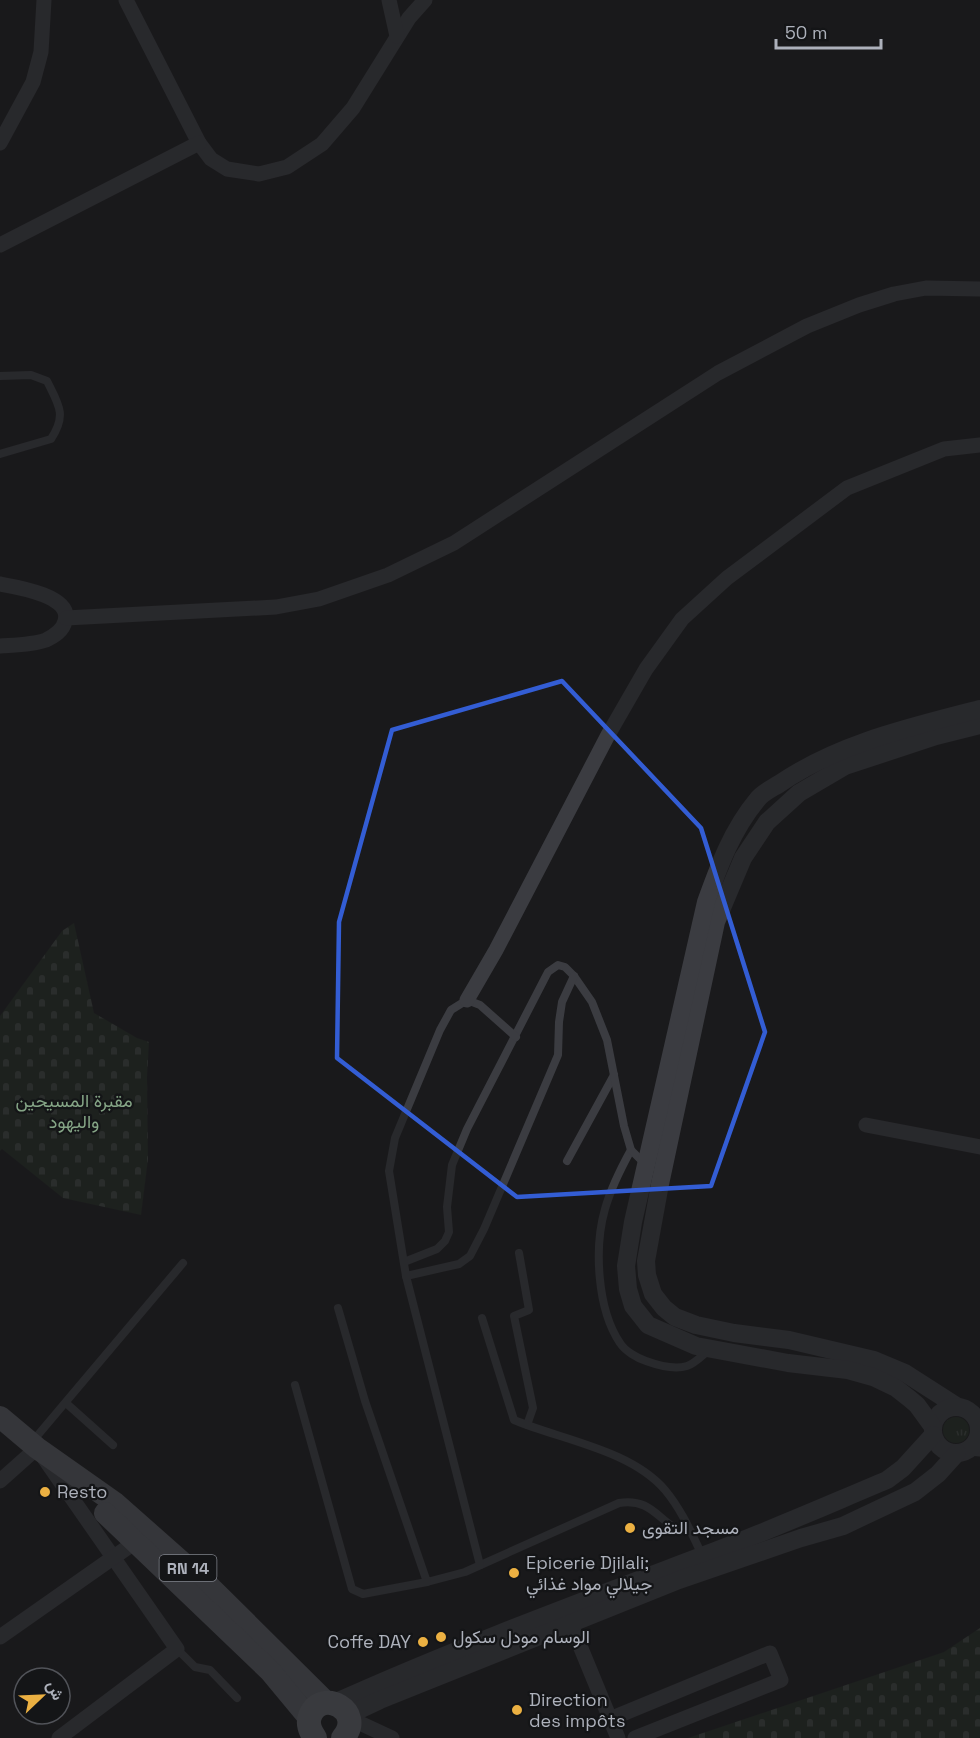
<svg xmlns="http://www.w3.org/2000/svg" width="980" height="1738" viewBox="0 0 980 1738" font-family="'Space Grotesk',Vazirmatn,sans-serif">
  <style>
    .grass { fill: url(#grass-tufts) }
    .cemetery { fill: url(#cemetery-stones) }
    .lines { fill: none; stroke-linecap: round; stroke-linejoin: round }
    .service { stroke: #3b3c41; stroke-width: 8 }
    .minor { stroke: #3b3c41; stroke-width: 15 }
    .tertiary { stroke: #3b3c41; stroke-width: 18 }
    .primary { stroke: #57595f; stroke-width: 22 }
    .trunk { stroke: #5f6268; stroke-width: 24 }
    .marked { fill: none; stroke: #335dd4; stroke-width: 4.5; stroke-linejoin: round }
    .poi-dot { fill: #ebb042; stroke: #141517; stroke-width: 2 }
    .labels { text-anchor: middle; stroke-width: 4.5; stroke-linejoin: round; paint-order: stroke }
    .shield { fill: #141517; stroke: #7f828a; stroke-width: 1.5 }
    .shield-label { font-size: 16px; font-weight: bold; fill: #adb1bb }
    .park-label { font-size: 18px; fill: #85a586; stroke: #141517 }
    .poi-label { font-size: 18px; fill: #adb1bb; stroke: #141517; text-anchor: start }
  </style>
  <defs>
    <pattern id="grass-tufts" width="24" height="20" patternUnits="userSpaceOnUse" patternTransform="scale(1.5)"><rect width="24" height="20" fill="#222a22"/><path d="M3 7l-1-3M5 7V3M7 7l1-3M15 17l-1-3M17 17v-4M19 17l1-3" fill="none" stroke="#3f4640"/></pattern>
    <pattern id="cemetery-stones" width="16" height="16" patternUnits="userSpaceOnUse" patternTransform="scale(1.5)"><rect width="16" height="16" fill="#222a22"/><path d="M2 7V4a2 2 0 0 1 4 0v3zM10 15v-3a2 2 0 0 1 4 0v3z" fill="#3f4640"/></pattern>
  </defs>
  <rect width="100%" height="100%" fill="#1a1a1c"/>
  <circle class="grass" cx="956" cy="1430" r="13"/>
  <g class="cemetery">
    <path d="M74,923L94,1013L137,1038L149,1042L147,1077L148,1159L141,1215L63,1198L2,1149L0,1151V1016L62,931Z"/>
    <path d="M980,1628V1738H688L944,1652Z"/>
  </g>
  <g class="lines">
    <g class="service">
      <path d="M0,376L31,375L47,381C59,405 67,415 51,439L0,454"/>
      <path d="M631,1150C621,1168 611,1188 605,1209C594,1247 597,1309 620,1343C625,1351 637,1358 646,1361C657,1365 674,1370 687,1366C694,1364 703,1355 709,1350"/>
      <path d="M567,1161L614,1075"/>
      <path d="M519,1253L529,1310L514,1316L533,1408L527,1425"/>
      <path d="M404,1262L437,1249L445,1241L449,1232L447,1207L452,1165L467,1129L548,972L558,965L565,967L574,976L592,1002L607,1040L624,1126L631,1150L644,1163"/>
      <path d="M406,1276L459,1264L470,1256L484,1229L558,1055L559,1022L562,1002L574,976"/>
      <path d="M338,1308L365,1401L427,1582L465,1572L619,1503C658,1497 659,1530 691,1532"/>
      <path d="M482,1318L514,1420C562,1440 631,1450 665,1490C681,1509 691,1532 702,1555"/>
      <path d="M295,1385L352,1589L363,1594L427,1582"/>
      <path d="M66,1403L113,1445"/>
      <path d="M32,1442L183,1263"/>
      <path d="M480,1565L406,1276L389,1171L395,1138L440,1030L451,1010L467,1000L480,1005L516,1037"/>
      <path d="M177,1649L195,1667L210,1670L237,1698"/>
    </g>
    <g class="minor">
      <path d="M126,0L199,143L211,159L227,169L259,174L287,167L322,144L353,108L409,18L425,0"/>
      <path d="M389,0L397,36"/>
      <path d="M0,143L33,82L41,52L44,0"/>
      <path d="M0,245L199,143"/>
      <path d="M0,584C17,587 73,596 65,621C63,631 54,636 46,640C32,645 14,645 0,646"/>
      <path d="M66,618L276,607L319,599L388,575L454,543L718,373L807,326L859,305L894,294L926,288L980,289"/>
      <path d="M467,1000L496,950L608,735L646,669L682,619L727,578L847,488L944,449L980,445"/>
      <path d="M866,1125L980,1147"/>
      <path d="M977,1422L980,1424"/>
      <path d="M970,1448L980,1449"/>
      <path d="M0,1481L37,1448L177,1649L59,1738"/>
      <path d="M571,1624L618,1738"/>
      <path d="M0,1637L141,1538"/>
      <path d="M349,1718L392,1738"/>
      <path d="M610,1719L770,1653L781,1680L635,1738"/>
    </g>
    <g class="tertiary">
      <path d="M958,1407L905,1373L874,1360L789,1340L734,1333L696,1325L675,1317L664,1308L653,1294L647,1275L646,1261L660,1184L716,922L743,858L767,822L799,793L845,766L936,736L980,725"/>
      <circle cx="956" cy="1430" r="23"/>
      <path d="M933,1427L917,1405L910,1399L896,1388L873,1377L848,1370L788,1363L696,1346L648,1325L633,1306L628,1289L626,1266L633,1222L706,902C719,866 732,830 757,800C762,793 771,789 779,784C839,743 911,727 980,709"/>
      <path d="M334,1703C454,1649 578,1603 702,1556C764,1533 825,1506 887,1480L903,1468L933,1435"/>
      <path d="M348,1715L380,1700L679,1580L801,1538L843,1526L915,1492L938,1474L957,1453"/>
    </g>
    <g class="primary">
      <path d="M0,1417L37,1448L115,1503L210,1587L327,1703"/>
      <path d="M105,1513L270,1671L309,1718"/>
    </g>
    <path class="trunk" d="M315,1738C310,1731 307,1724 310,1716C321,1687 366,1711 343,1738"/>
  </g>
  <path d="M0 0H980V1738H0ZM562,681L701,828L765,1032L711,1186L517,1197L337,1058L339,922L392,730Z" fill="#1a1a1c" fill-opacity=".55" fill-rule="evenodd"/>
  <path class="marked" d="M562,681L701,828L765,1032L711,1186L517,1197L337,1058L339,922L392,730Z"/>
  <g class="poi-dot">
    <circle cx="45" cy="1492" r="6"/>
    <circle cx="630" cy="1528" r="6"/>
    <circle cx="514" cy="1573" r="6"/>
    <circle cx="441" cy="1637" r="6"/>
    <circle cx="423" cy="1642" r="6"/>
    <circle cx="517" cy="1710" r="6"/>
  </g>
  <g class="labels">
    <rect class="shield" x="159.5" y="1555" width="57" height="26" rx="4.5"/>
    <g class="shield-label">
      <text x="188" y="1574">RN 14</text>
    </g>
    <g class="park-label">
      <text x="74" y="1107">مقبرة المسيحين<tspan x="74" dy="21">واليهود</tspan></text>
    </g>
    <g class="poi-label">
      <text x="57" y="1498">Resto</text>
      <text x="642" y="1534">مسجد التقوى</text>
      <text x="526" y="1569">Epicerie Djilali;<tspan x="526" dy="21">جيلالي مواد غذائي</tspan></text>
      <text x="453" y="1643">الوسام مودل سكول</text>
      <text x="411" y="1648" text-anchor="end">Coffe DAY</text>
      <text x="529" y="1706">Direction<tspan x="529" dy="21">des impôts</tspan></text>
    </g>
  </g>
  <g transform="translate(42 1696) rotate(67)"><circle r="28" fill="#141517" stroke="#515359" stroke-width="1.5"/>
  <path d="M0-4.5L10 22L0 15L-10 22Z" fill="#ebb042"/>
  <text y="-9" font-size="16" font-weight="bold" text-anchor="middle" fill="#adb1bb">ش</text>
  </g>
  <path d="M776 39v9h105v-9" fill="none" stroke="#adb1bb" stroke-width="3"/>
  <text x="785" y="39" font-size="18" fill="#adb1bb" stroke="#141517" stroke-width="4.5" paint-order="stroke">50 m</text>
</svg>
